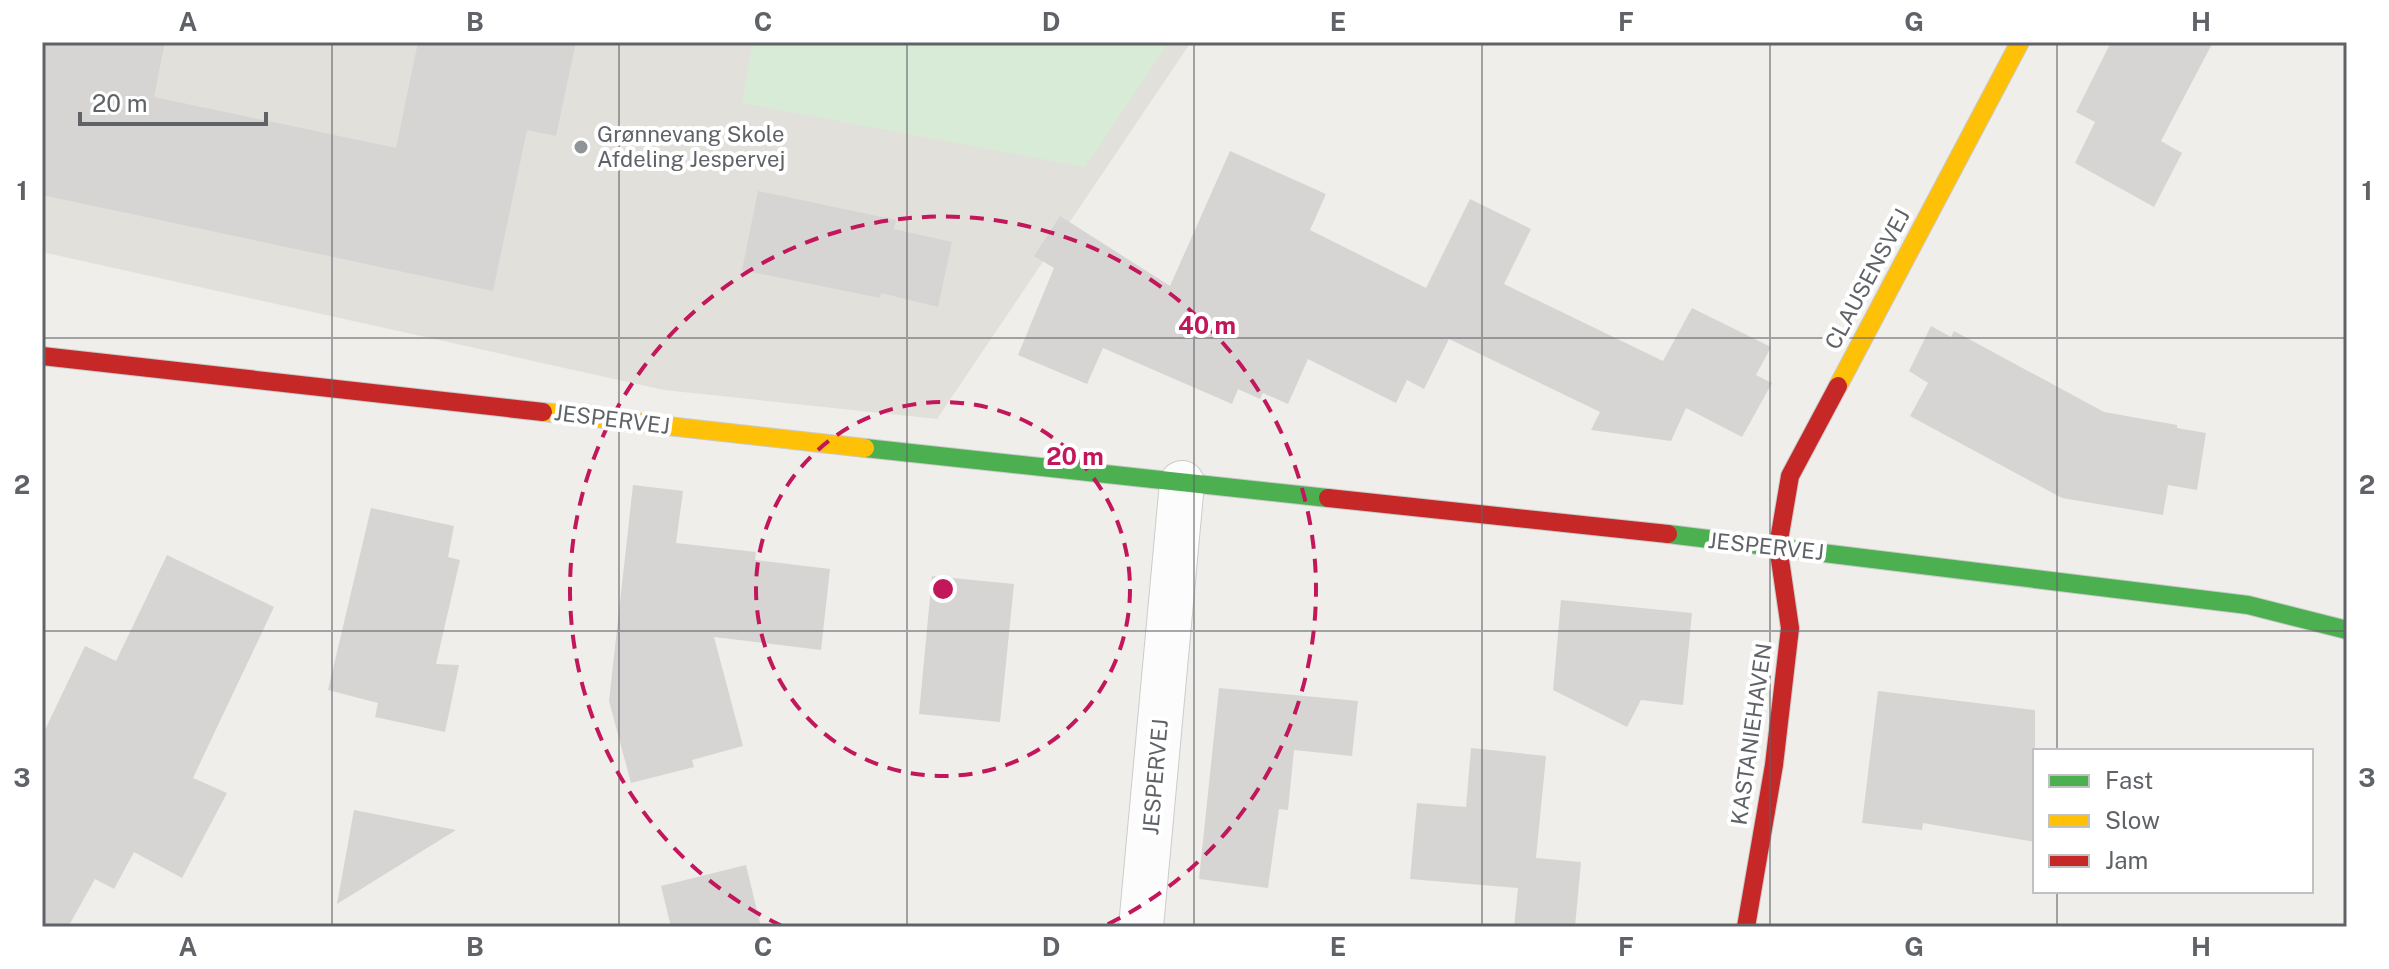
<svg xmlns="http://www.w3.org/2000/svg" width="2389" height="969" viewBox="0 0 2389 969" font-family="'Public Sans',sans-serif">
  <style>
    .education { fill: #e2e0da }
    .green { fill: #d8ebd6 }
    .building { fill: #d6d5d3 }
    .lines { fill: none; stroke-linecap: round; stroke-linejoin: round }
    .street-casing { stroke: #cbcccc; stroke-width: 46 }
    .fast-casing { stroke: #cacacb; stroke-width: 20 }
    .slow-casing { stroke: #cacacb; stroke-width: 20 }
    .jam-casing { stroke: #cacacb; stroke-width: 20 }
    .street { stroke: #fdfcfc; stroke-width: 44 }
    .fast { stroke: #4caf50; stroke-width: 18 }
    .slow { stroke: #ffc107; stroke-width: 18 }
    .jam { stroke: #c62828; stroke-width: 18 }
    .grid { fill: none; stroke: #5f6368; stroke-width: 2; stroke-opacity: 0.55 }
    .ring { fill: none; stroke: #c2185b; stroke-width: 4; stroke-dasharray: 14 10 }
    .poi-dot { fill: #919496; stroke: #fff; stroke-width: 3 }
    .labels { text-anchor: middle; stroke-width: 8; stroke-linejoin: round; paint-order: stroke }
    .poi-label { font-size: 22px; fill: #5f6368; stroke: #fff; text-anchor: start }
    .street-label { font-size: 22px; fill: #5f6368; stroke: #fff }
    .centre { fill: #c2185b; stroke: #fff; stroke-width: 4 }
    .ring-label { font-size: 24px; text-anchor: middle; font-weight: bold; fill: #c2185b; stroke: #fff; stroke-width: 8; stroke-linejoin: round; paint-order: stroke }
    .neatline { fill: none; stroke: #5f6368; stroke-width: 3 }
    .grid-label { font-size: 26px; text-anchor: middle; font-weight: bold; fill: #5f6368 }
  </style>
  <rect width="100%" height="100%" fill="#efeeea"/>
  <path class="education" d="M42,42H1191L937,419L664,390L42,252Z"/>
  <path class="green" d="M753,42H1169L1085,167L742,103Z"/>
  <g class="building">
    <path d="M42,42H165L154,97L396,148L418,42H576L556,136L527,130L493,291L42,195Z"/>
    <path d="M2111,42H2213L2161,141L2182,153L2154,207L2075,163L2095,122L2076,112Z"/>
    <path d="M1230,151L1326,194L1310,230L1426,288L1470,199L1531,229L1504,284L1663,361L1692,308L1771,347L1756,375L1772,383L1742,437L1686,408L1671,441L1591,430L1600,412L1449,339L1424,389L1407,380L1396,403L1308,359L1288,404L1263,393L1260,399L1238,389L1232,404L1103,348L1087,384L1018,355L1054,268L1034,256L1060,216L1170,286Z"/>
    <path d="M758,191L896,220L894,229L952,242L938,307L881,293L880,298L742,270Z"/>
    <path d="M1931,326L1951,337L1954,331L2104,412L2177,425V428L2206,433L2197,490L2168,485L2163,515L2062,498L1910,416L1928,383L1909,371Z"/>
    <path d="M633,485L683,491L676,543L756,552L755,560L830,569L821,650L714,637L743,746L692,760L694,767L631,783L609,701Z"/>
    <path d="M371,508L454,526L448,557L460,560L436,664L459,665L445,732L375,717L378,703L328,690Z"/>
    <path d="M167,555L274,607L193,778L227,793L182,878L134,852L114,889L95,879L68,927H42V736L85,646L116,661Z"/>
    <path d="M932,576L1014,584L1000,722L919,714Z"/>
    <path d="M1561,600L1692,613L1683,705L1641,700L1627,727L1553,690Z"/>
    <path d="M1219,688L1358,701L1352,756L1294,750L1288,810L1279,809L1268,888L1199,879Z"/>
    <path d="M1878,691L2035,710V842L1923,823L1922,830L1862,823Z"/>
    <path d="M1471,748L1546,756L1536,858L1581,862L1575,927H1514L1518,888L1410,879L1417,803L1466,807Z"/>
    <path d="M354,810L456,830L337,904Z"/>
    <path d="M746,865L761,927H671L661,886Z"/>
  </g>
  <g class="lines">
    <g class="street-casing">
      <path id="street" d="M1141,927L1182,483"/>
    </g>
    <g class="fast-casing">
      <g id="fast">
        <path d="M865,448L1328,498"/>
        <path d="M1668,534L2248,605L2347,630"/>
      </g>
    </g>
    <g class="slow-casing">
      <g id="slow">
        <path d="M1838,386L2020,42"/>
        <path d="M543,412L865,448"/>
      </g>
    </g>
    <g class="jam-casing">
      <g id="jam">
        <path d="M42,356L543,412"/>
        <path d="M1328,498L1668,534"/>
        <path d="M1746,927L1774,765L1790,628L1778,546L1790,476L1838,386"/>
      </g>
    </g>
    <use href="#street" class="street"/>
    <use href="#fast" class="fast"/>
    <use href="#slow" class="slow"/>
    <use href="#jam" class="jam"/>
  </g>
  <path class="grid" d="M332,42V927M619,42V927M907,42V927M1194,42V927M1482,42V927M1770,42V927M2057,42V751M42,338H2347M42,631H2347M2057,891V927"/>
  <g class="ring">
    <circle cx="943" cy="589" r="187"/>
    <path d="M782 926A373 373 0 1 1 1104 926"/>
  </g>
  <circle class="poi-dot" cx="581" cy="147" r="8"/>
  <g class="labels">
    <g class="poi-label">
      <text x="597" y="142">Grønnevang Skole<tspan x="597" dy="25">Afdeling Jespervej</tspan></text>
    </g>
    <g class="street-label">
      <text transform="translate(1867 279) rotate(-62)" y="8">CLAUSENSVEJ</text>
      <text transform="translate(612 419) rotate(7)" y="8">JESPERVEJ</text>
      <text transform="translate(1766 546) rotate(6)" y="8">JESPERVEJ</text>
      <text transform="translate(1751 734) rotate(-82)" y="8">KASTANIEHAVEN</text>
      <text transform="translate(1155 777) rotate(-85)" y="8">JESPERVEJ</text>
    </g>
  </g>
  <circle cx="943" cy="589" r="12" class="centre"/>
  <g class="ring-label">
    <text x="1207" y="334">40 m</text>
    <text x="1075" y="465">20 m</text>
  </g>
  <rect width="2389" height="969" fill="none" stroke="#ffffff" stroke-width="88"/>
  <rect x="2033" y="749" width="280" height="144" fill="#ffffff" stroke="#bfc1c3" stroke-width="2"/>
  <rect x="2049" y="775" width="40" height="12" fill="#4caf50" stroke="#bfc1c3" stroke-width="2"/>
  <text x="2105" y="789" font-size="24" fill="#5f6368">Fast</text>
  <rect x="2049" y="815" width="40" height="12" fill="#ffc107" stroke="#bfc1c3" stroke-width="2"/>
  <text x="2105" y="829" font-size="24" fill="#5f6368">Slow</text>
  <rect x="2049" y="855" width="40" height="12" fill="#c62828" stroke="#bfc1c3" stroke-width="2"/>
  <text x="2105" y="869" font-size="24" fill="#5f6368">Jam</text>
  <path d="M80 112v12h186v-12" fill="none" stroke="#5f6368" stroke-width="4"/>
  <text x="92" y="112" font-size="24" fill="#5f6368" stroke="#ffffff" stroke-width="6" paint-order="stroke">20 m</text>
  <rect x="44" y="44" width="2301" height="881" class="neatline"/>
  <g class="grid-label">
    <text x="188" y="31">A</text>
    <text x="475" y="31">B</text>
    <text x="763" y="31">C</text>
    <text x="1051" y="31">D</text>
    <text x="1338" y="31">E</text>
    <text x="1626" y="31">F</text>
    <text x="1914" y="31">G</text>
    <text x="2201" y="31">H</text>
    <text x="22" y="200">1</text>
    <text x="2367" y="200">1</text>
    <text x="22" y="494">2</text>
    <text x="2367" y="494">2</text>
    <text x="22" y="787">3</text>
    <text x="2367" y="787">3</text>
    <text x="188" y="956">A</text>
    <text x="475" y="956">B</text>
    <text x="763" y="956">C</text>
    <text x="1051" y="956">D</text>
    <text x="1338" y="956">E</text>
    <text x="1626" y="956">F</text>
    <text x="1914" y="956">G</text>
    <text x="2201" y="956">H</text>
  </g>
</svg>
